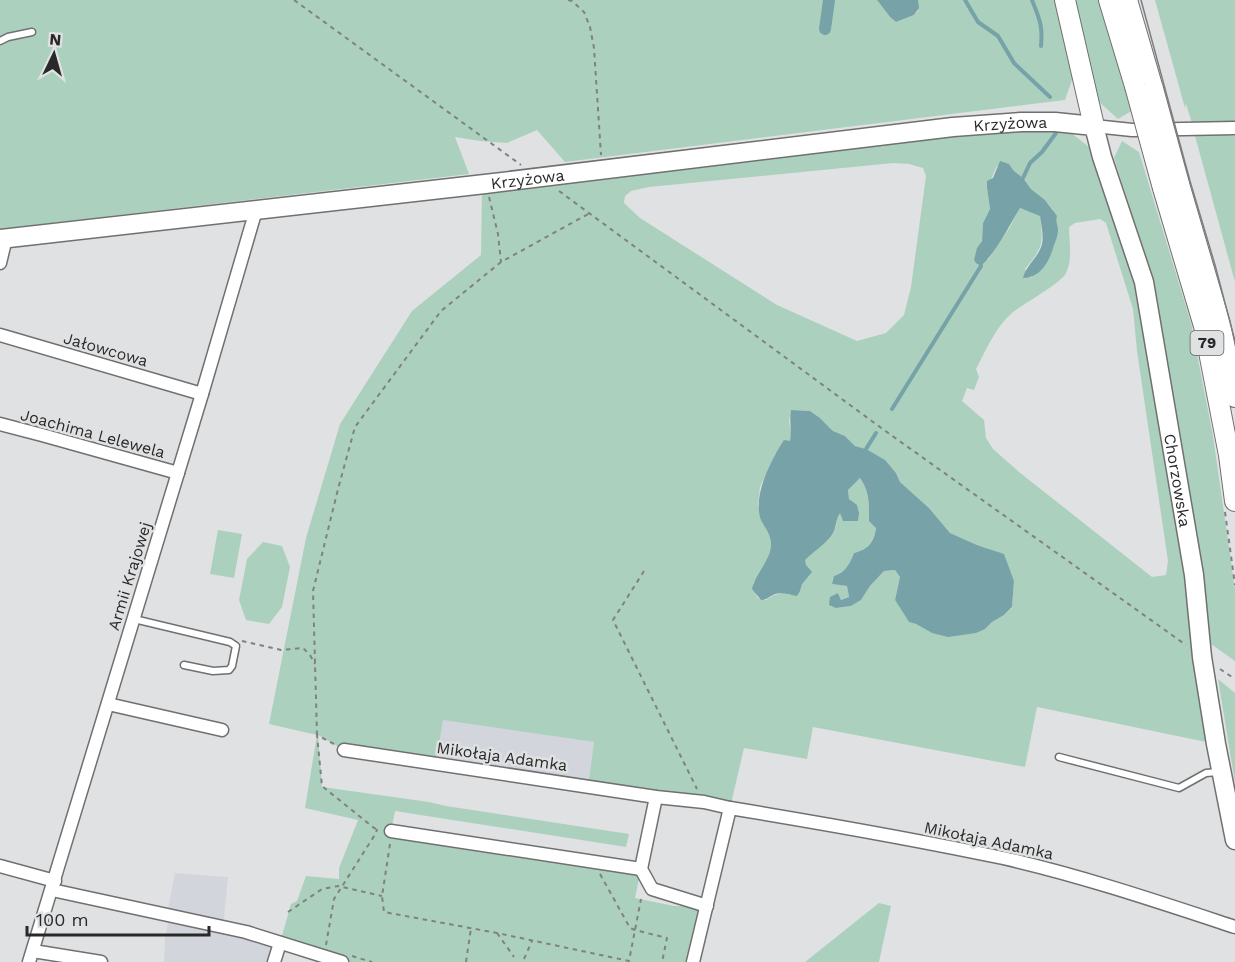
<svg xmlns="http://www.w3.org/2000/svg" width="1235" height="962" viewBox="0 0 1235 962" font-family="'Work Sans',sans-serif">
  <style>
    .built { fill: #d3d5dd }
    .green { fill: #abd1be; fill-rule: evenodd }
    .water { fill: #76a2a8 }
    .lines { fill: none; stroke-linecap: round; stroke-linejoin: round }
    .stream { stroke: #76a2a8; stroke-width: 4 }
    .canal { stroke: #76a2a8; stroke-width: 12 }
    .lane-casing { stroke: #707071; stroke-width: 9 }
    .street-casing { stroke: #707071; stroke-width: 15 }
    .secondary-casing { stroke: #707071; stroke-width: 21 }
    .primary-casing { stroke: #707071; stroke-width: 22 }
    .path { stroke: #808181; stroke-width: 2; stroke-dasharray: 4.5 4.5; stroke-linecap: butt }
    .lane { stroke: #fff; stroke-width: 6 }
    .street { stroke: #fff; stroke-width: 12 }
    .secondary { stroke: #fff; stroke-width: 18 }
    .primary { stroke: #fff; stroke-width: 20 }
    .tram { stroke: #7e7e7e; stroke-width: 1.5 }
    .primary-bridge-casing { stroke: #707071; stroke-width: 22; stroke-linecap: butt }
    .primary-bridge { stroke: #fff; stroke-width: 20 }
    .labels { text-anchor: middle; stroke-width: 5; stroke-linejoin: round; paint-order: stroke }
    .shield { fill: #e0e1e2; stroke: #606060; stroke-width: 1.5 }
    .shield-label { font-size: 15px; font-weight: bold; fill: #292929 }
    .street-label { font-size: 16px; fill: #292929; stroke: #e0e1e2 }
  </style>
  <rect width="100%" height="100%" fill="#e0e1e2"/>
  <g class="built">
    <path d="M443,719L594,742L588,786L436,763Z"/>
    <path d="M175,873L228,877L223,927L280,943L274,962H164L165,938L168,924V915L167,914Z"/>
  </g>
  <g class="green">
    <path d="M0,0H877L890,17L896,22L914,15L918,11V0H1055L1074,74L1065,100L565,162L537,130L507,143L480,141L455,137L469,174L0,229Z"/>
    <path d="M1073,0H1102L1133,110L1118,119L1097,100Z"/>
    <path d="M1155,0H1235V121L1192,123L1186,104L1185,108Z"/>
    <path d="M1057,122L1102,157L1144,282L1216,744L1037,707L1025,767L813,727L807,759L744,748L730,808L588,786L594,742L443,720L436,763L344,750L318,735L322,787L429,802L446,806L629,834L626,847L395,811L391,831L641,869L635,898L674,906H707L693,962H342L280,943L291,904L297,901L306,876L339,879V868L358,820L305,808L317,735L269,724L306,538L340,424L412,311L481,255L482,190ZM893,163L909,164L923,168L926,176L911,287L904,315L886,333L857,341L777,305L640,218L624,203L625,196L631,191L649,187ZM1004,163L1009,164L1014,171L1023,178L1031,189L1045,200L1053,210L1055,222L1031,278L1025,269C1044,246 1043,244 1040,215L1019,208L1010,227L988,260L977,251L982,241L983,223L990,209L987,188L997,166ZM1100,219L1106,223L1133,309L1137,351L1168,561L1166,575L1152,577L1019,472L993,449L986,438L984,420L962,401L967,388L974,390L979,377L976,369C986,350 995,328 1011,314C1022,304 1062,283 1066,273C1073,259 1069,242 1069,227L1075,223ZM791,410L810,411L820,418L833,431L845,436L855,446L866,449L896,473L900,482L929,508L950,533L977,545L990,549L1007,564L1014,581L1012,608L1004,615L992,622L985,629L932,633L916,624L909,622L895,600L900,577L895,570L884,571L870,586L861,600L851,606L836,608L838,593L841,600L849,597L847,586L832,584L834,576C845,572 850,564 854,553C869,549 874,542 876,527L869,521C869,504 870,492 860,478L848,490L849,499L858,521H843L840,512L837,518L836,526L804,560L806,565L800,591L790,595L784,593L774,595L766,600H761L757,597L753,583L767,561L771,547V539L761,519L758,505L760,487L775,455L790,441L791,434L789,421Z"/>
    <path d="M1219,134L1235,136V282L1195,136Z"/>
    <path d="M1122,141L1139,152L1191,323L1213,436L1235,589V661L1211,644L1154,284L1114,158Z"/>
    <path d="M218,530L242,534L234,578L210,574Z"/>
    <path d="M263,542L282,546L290,567L282,607L269,624L246,620L239,600L247,559Z"/>
    <path d="M1218,679L1235,693V783Z"/>
    <path d="M879,903L891,906L879,962H805Z"/>
  </g>
  <g class="water">
    <path d="M877,0H918L919,8L914,15L896,22L890,17Z"/>
    <path d="M1000,161L1009,164L1014,171L1023,178L1031,189L1045,200L1057,216C1055,223 1058,224 1058,230C1058,234 1056,241 1054,245C1050,260 1041,278 1023,278C1026,265 1039,257 1042,244C1044,236 1041,224 1040,216L1020,208C1008,227 998,250 981,266L976,263L974,260L977,248L982,241L983,223L990,209L987,188V181L993,178Z"/>
    <path d="M791,410L810,411L820,418L833,431L845,436L855,446L866,449L885,460L896,473L900,482L929,508L950,533L977,545L1004,554L1014,581L1012,607L1004,615L992,622L985,629L976,633L948,637L932,633L916,624L909,622L895,600L900,577L895,570L884,571L870,586L861,600L851,606L836,608L829,605L830,597L838,593L841,600L849,597L847,586L832,584L834,576C846,572 850,563 854,553C869,549 874,542 876,528L869,521C869,505 870,492 860,478L848,490L849,499L857,505L859,513L858,521H843L840,513C835,520 837,528 831,536C824,545 813,552 805,560L806,565L812,572L802,584L800,591L797,596C790,595 782,592 775,594C770,596 767,600 761,600L752,589C755,574 769,563 771,546C772,536 765,528 761,520C752,496 771,460 784,440L790,441C792,430 789,420 791,410Z"/>
  </g>
  <g class="lines">
    <g class="stream">
      <path d="M965,0L978,22L998,36L1014,63L1050,97"/>
      <path d="M1032,0C1039,18 1043,25 1041,46"/>
      <path d="M1023,178L1030,163L1042,152L1056,133"/>
      <path d="M892,409L981,266"/>
      <path d="M866,449L876,433"/>
    </g>
    <path class="canal" d="M825,29L829,0"/>
    <g class="lane-casing">
      <g id="lane">
        <path d="M0,41L8,37L32,32"/>
        <path d="M134,619L230,642L236,646L232,666L229,670L213,671L184,665"/>
        <path d="M1059,757L1179,788L1206,773L1218,772"/>
      </g>
    </g>
    <g class="street-casing">
      <g id="street">
        <path d="M1094,126L1132,130L1235,128"/>
        <path d="M0,263L6,238"/>
        <path d="M0,335L202,394"/>
        <path d="M0,424L42,435L178,473"/>
        <path d="M108,704L222,730"/>
        <path d="M344,750L656,797L704,802L730,808"/>
        <path d="M656,797L641,869L652,889L707,906"/>
        <path d="M391,831L641,869"/>
        <path d="M0,866L55,881"/>
        <path d="M52,890L246,932L342,962"/>
        <path d="M33,951L101,962"/>
        <path d="M29,962L202,394L256,210"/>
        <path d="M274,962L280,943"/>
        <path d="M693,962L730,808C821,823 913,839 1003,858C1082,876 1159,902 1235,927"/>
      </g>
    </g>
    <g class="secondary-casing">
      <g id="secondary">
        <path id="s1" d="M0,239L485,184L953,127L1021,122H1055L1094,126L1102,157L1144,282L1194,575L1202,657L1216,744L1235,840"/>
      </g>
    </g>
    <g class="primary-casing">
      <g id="primary">
        <path d="M1065,0L1094,126"/>
        <path d="M1109,0L1135,86"/>
        <path d="M1127,0L1153,89"/>
        <path d="M1179,184L1220,324L1235,397"/>
        <path d="M1163,188L1204,326L1229,455L1235,501"/>
      </g>
    </g>
    <g class="path">
      <path d="M294,0L521,165"/>
      <path d="M568,0L572,1L584,12L590,27L594,48L601,155"/>
      <path d="M559,191L884,430L1186,645"/>
      <path d="M489,197L498,234L501,262"/>
      <path d="M1225,512L1235,585"/>
      <path d="M644,571L613,620L697,789"/>
      <path d="M242,641L281,650L303,648L310,655L315,664"/>
      <path d="M1220,669L1235,679"/>
      <path d="M317,735L313,591L338,489L355,427L441,311L501,262L590,213"/>
      <path d="M334,744L317,735L322,786L374,828L380,830"/>
      <path d="M390,844L382,896L384,912L497,933L629,961L641,899"/>
      <path d="M600,874L630,928L635,930L667,938L662,962"/>
      <path d="M288,912L322,889L338,886L382,896"/>
      <path d="M497,933L514,957"/>
      <path d="M326,945L334,899L376,833L377,829"/>
      <path d="M352,956L372,962"/>
      <path d="M524,959L532,941"/>
      <path d="M466,962L471,928"/>
    </g>
    <use href="#lane" class="lane"/>
    <use href="#street" class="street"/>
    <use href="#secondary" class="secondary"/>
    <use href="#primary" class="primary"/>
    <path class="tram" d="M1141,0L1190,181L1215,265L1235,341"/>
    <g class="primary-bridge-casing">
      <g id="primary-bridge">
        <path d="M1135,86L1163,188"/>
        <path d="M1153,89L1179,184"/>
      </g>
    </g>
    <use href="#primary-bridge" class="primary-bridge"/>
  </g>
  <g class="labels">
    <rect class="shield" x="1190.5" y="331" width="33" height="24" rx="4.5"/>
    <g class="shield-label">
      <text x="1207" y="348">79</text>
    </g>
    <g class="street-label">
      <text dy="6" stroke="none"><textPath href="#s1" startOffset="1017">Krzyżowa</textPath></text>
      <text dy="6" stroke="none"><textPath href="#s1" startOffset="531">Krzyżowa</textPath></text>
      <text transform="translate(106 349) rotate(16)" y="6">Jałowcowa</text>
      <text transform="translate(93 433) rotate(15)" y="6">Joachima Lelewela</text>
      <text dy="6" stroke="none"><textPath href="#s1" startOffset="1466">Chorzowska</textPath></text>
      <text transform="translate(129 576) rotate(-73)" y="6">Armii Krajowej</text>
      <text transform="translate(502 756) rotate(8)" y="6">Mikołaja Adamka</text>
      <text transform="translate(989 840) rotate(12)" y="6">Mikołaja Adamka</text>
    </g>
  </g>
  <g transform="translate(54 54) rotate(5)" stroke="#e0e1e2" stroke-width="4.5" paint-order="stroke">
  <path d="M0-4.5L10 22L0 15L-10 22Z" fill="#292929"/>
  <text y="-9" font-size="16" font-weight="bold" text-anchor="middle" fill="#292929">N</text>
  </g>
  <path d="M27 926v9h182v-9" fill="none" stroke="#292929" stroke-width="3"/>
  <text x="36" y="926" font-size="18" fill="#292929" stroke="#e0e1e2" stroke-width="4.5" paint-order="stroke">100 m</text>
</svg>
